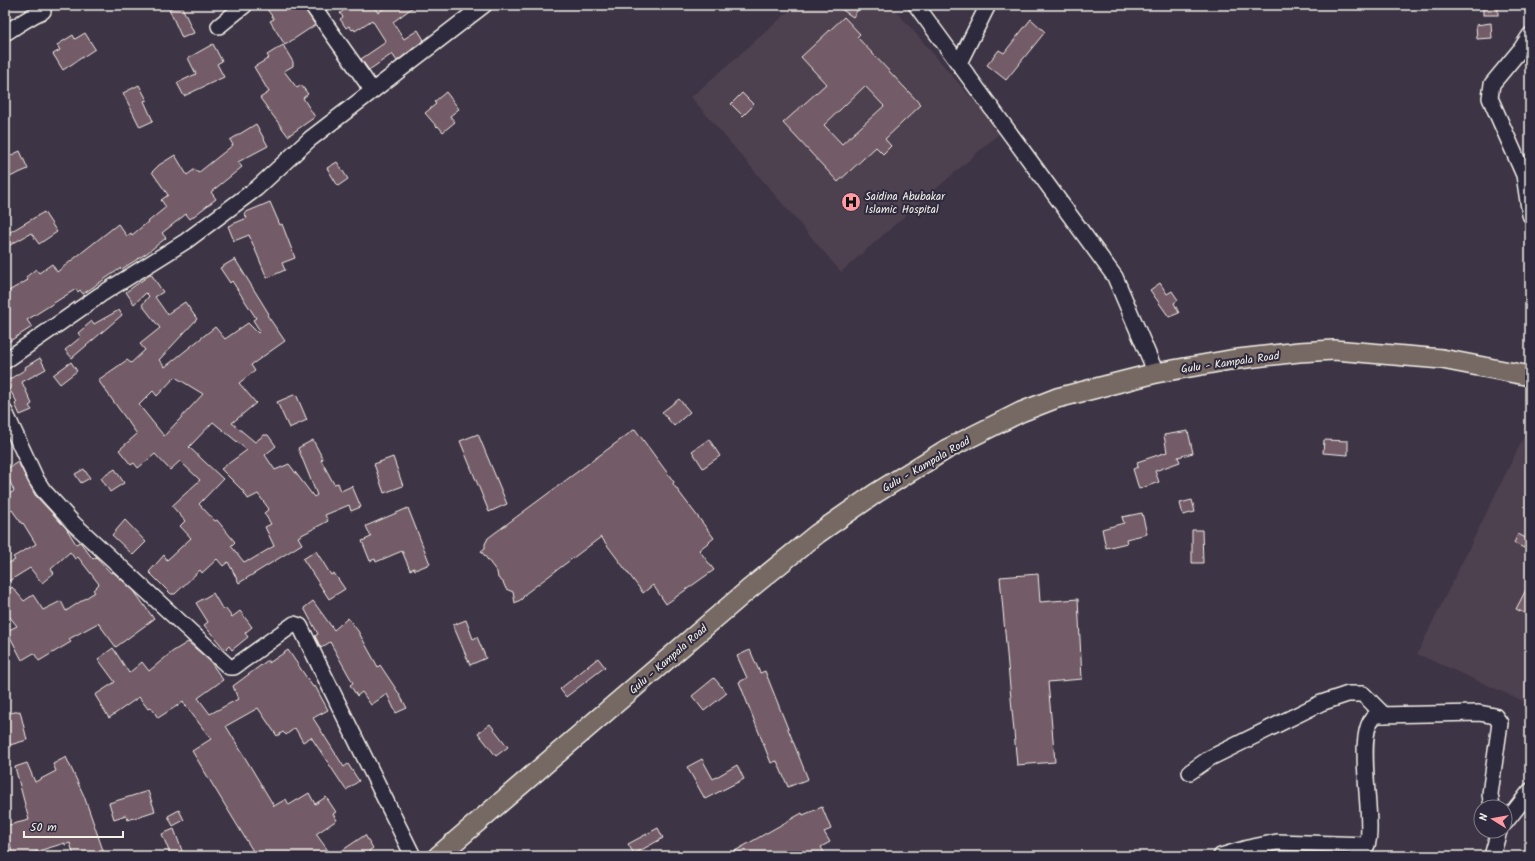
<svg xmlns="http://www.w3.org/2000/svg" width="1535" height="861" viewBox="0 0 1535 861" font-family="Kalam,sans-serif">
  <style>
    .built { fill: #4d404f }
    .building { fill: #735b67; stroke: #f4f1e8; fill-rule: evenodd }
    .lines { fill: none; stroke-linecap: round; stroke-linejoin: round }
    .minor-casing { stroke: #f4f1e8; stroke-width: 18 }
    .major-casing { stroke: #f4f1e8; stroke-width: 22 }
    .minor { stroke: #2f2a3d; stroke-width: 15 }
    .major { stroke: #766964; stroke-width: 19 }
    .labels { text-anchor: middle; stroke-width: 4; stroke-linejoin: round; paint-order: stroke }
    .poi-label { font-size: 11px; fill: #f4f1e8; stroke: #2f2a3d; text-anchor: start }
    .street-label { font-size: 11px; fill: #f4f1e8; stroke: #2f2a3d }
  </style>
  <rect width="100%" height="100%" fill="#3d3445"/>
  <filter id="ink" filterUnits="userSpaceOnUse"><feTurbulence type="fractalNoise" baseFrequency=".025" numOctaves="2"/><feDisplacementMap in="SourceGraphic" scale="8" xChannelSelector="R" yChannelSelector="G"/><feConvolveMatrix kernelMatrix="1 2 1 2 8 2 1 2 1" color-interpolation-filters="sRGB"/></filter>
  <g filter="url(#ink)">
    <g class="built">
      <path d="M796,5H891L1001,132L841,272L691,97Z"/>
      <path d="M1530,424V704L1417,654Z"/>
    </g>
    <g class="building">
      <path d="M177,5H181L194,33L182,38L169,9Z"/>
      <path d="M264,5H303L315,25L285,45L270,21L274,19Z"/>
      <path d="M351,5H373L378,13L388,5H416L393,22L404,39L418,30L424,40L397,61L392,54L369,70L361,59L386,42L372,20L355,31L354,29L352,30L349,26L346,28L340,19L343,17L340,13Z"/>
      <path d="M835,5H861L853,17Z"/>
      <rect x="1483" y="5" width="15" height="10"/>
      <path d="M844,17L860,34L857,37L921,105L885,139L891,146L883,154L876,147L838,182L783,123L826,84L801,57ZM865,86L884,106L842,144L824,125Z"/>
      <path d="M1031,19L1045,32L1006,80L987,65L999,50L1004,53Z"/>
      <path d="M1491,23L1492,38L1477,39L1476,25Z"/>
      <path d="M85,33L95,49L63,70L53,54L60,50L57,45L73,35L75,39Z"/>
      <path d="M213,44L222,61L217,64L224,77L184,96L177,83L196,74L188,58Z"/>
      <path d="M283,45L293,62V66L284,71L297,88L301,85L308,94L303,98L315,117L288,136L260,98L269,92L254,67L269,58L267,55Z"/>
      <path d="M139,85L147,100L144,101L153,121L140,127L123,93Z"/>
      <path d="M446,92L459,109L450,116L455,122L443,132L438,126L437,127L425,113L436,104L434,102Z"/>
      <path d="M742,93L754,105L743,116L731,104Z"/>
      <path d="M256,124L268,146L238,162L242,167L211,192L216,199L190,219L186,214L162,233L166,238L147,253L122,269L121,268L83,294L80,290L78,292L76,289L27,320L32,327L5,344V293L28,280L26,277L36,269L39,273L52,264L57,272L118,224L127,236L131,233L132,235L166,207L161,200L168,195L152,172L159,165L175,155L187,175L195,169L198,173L233,145L230,140Z"/>
      <path d="M20,151L28,169L5,179V158Z"/>
      <path d="M337,162L348,179L338,186L327,168Z"/>
      <path d="M270,202L280,225L282,224L295,258L282,263L285,270L267,278L249,235L234,241L228,226L247,218L244,213Z"/>
      <path d="M44,212L57,232L39,244L31,233L5,248V235Z"/>
      <path d="M235,259L269,314L267,315L285,341L251,365L255,371L239,383L256,403L232,423L255,442L264,435H268L276,446L265,455L275,470L289,464L314,497L317,495L298,448L313,440L323,459L321,460L334,484L338,483L341,491L352,486L361,507L351,511L349,505L325,515L328,521L298,537L302,544L239,583L228,562L223,566L217,559L202,573L200,570L175,594H171L149,572L164,555L167,560L191,538L180,526L185,521L172,506L200,480L180,461L170,470L155,454L138,468L134,463L131,465L119,450L137,434L98,380L127,360L131,363L145,350L140,344L160,328L142,305L149,296L146,293L134,304L126,292L151,274L163,292L155,297L167,314L185,302L197,319L159,360L165,367L215,327L225,339L248,323L258,333L260,331L253,320L256,318L232,281L230,283L220,268ZM175,377L203,394L164,436L139,405L153,391L157,396ZM213,422L247,450L221,469L243,491L248,499L258,494L269,509L264,513L271,524L265,527L274,546L249,561L248,560L244,562L231,546L235,542L217,520L215,521L199,504L223,479L189,447Z"/>
      <path d="M1160,283L1167,294L1172,291L1178,300L1174,303L1179,313L1169,317L1150,290Z"/>
      <path d="M119,310L122,315L72,358L65,350L81,337L78,333L92,321L94,324Z"/>
      <path d="M40,358L46,369L22,382L32,404L29,406L32,410L20,415L15,404L17,402L5,382L26,369L25,367Z"/>
      <path d="M71,362L77,371L60,384L53,375Z"/>
      <path d="M296,394L307,420L289,428L277,402Z"/>
      <path d="M679,399L690,412L674,426L662,412Z"/>
      <path d="M635,429L674,482L673,484L714,538L699,550L714,570L666,604L653,585L643,593L601,537L525,594L522,599L515,603L513,592L506,589L503,582L498,578L497,572L481,551L485,548V544L488,538Z"/>
      <path d="M1188,431L1193,453L1178,457L1180,462L1155,471L1159,482L1139,489L1133,469L1138,467L1137,462L1167,452L1164,435Z"/>
      <path d="M478,434L507,504L489,512L460,441Z"/>
      <path d="M709,439L720,456L703,468L692,451Z"/>
      <path d="M1324,440L1348,441V455L1323,453Z"/>
      <path d="M393,457L403,486L384,493L374,464Z"/>
      <path d="M18,462L35,495L66,528L76,544L80,542L93,559L96,557L111,573L113,572L134,591L154,619L116,647L98,623L69,639L71,642L39,661L34,653L22,660L7,631L17,626L5,611V593L12,587L24,601L33,595L43,610L61,601L66,611L95,592L93,590L99,584L78,557L75,559L70,552L51,569L54,573L42,583L30,568L9,581L5,574V565L15,560L13,557L36,544L23,523L22,524L12,510L5,514V497L14,491L5,470Z"/>
      <path d="M84,469L90,478L81,483L75,474Z"/>
      <path d="M115,469L124,483L110,492L101,478Z"/>
      <path d="M1192,500L1195,512L1183,515L1180,503Z"/>
      <path d="M408,508L430,564L415,570L414,568L410,570L402,551L376,562L375,559L370,561L362,541L371,537L366,526Z"/>
      <path d="M1142,513L1147,534L1126,539L1127,543L1106,548L1102,529L1124,523L1122,517Z"/>
      <path d="M125,520L146,542L133,555L112,535Z"/>
      <path d="M1192,530H1202L1203,563H1192Z"/>
      <path d="M1518,534L1528,539L1524,548L1514,543Z"/>
      <path d="M316,551L331,575L334,573L345,589L329,599L303,559Z"/>
      <path d="M1038,574L1040,602L1078,599L1082,679L1048,682L1055,762L1017,765L1000,577Z"/>
      <path d="M1530,582V616L1516,609Z"/>
      <path d="M213,593L223,610L225,608L232,617L240,611L252,627L245,633L248,637L232,650L229,646L225,650L204,625L208,622L196,603Z"/>
      <path d="M313,601L334,630L348,618L358,631L378,667L380,665L398,692L407,708L396,713L387,694L371,705L362,692L357,696L350,685L353,683L330,642L321,648L315,636L318,634L304,608Z"/>
      <path d="M466,620L473,639L477,637L486,658L470,665L453,625Z"/>
      <path d="M188,642L210,661L223,680L198,698L210,714L238,699L233,686L268,660L269,663L288,650L313,687L315,686L328,710L313,718L344,767L348,764L359,781L346,790L311,737L303,742L295,728L286,735L283,732L277,736L258,708L226,726L274,806L286,799L289,805L309,793L315,804L326,797L336,812L333,814L337,820L316,834L332,856H256L192,751L211,739L183,702L158,718L151,707L148,709L139,697L109,718L95,695L115,682L98,659L113,648L129,673L142,662L149,671L172,652Z"/>
      <path d="M750,650L760,673L765,671L808,779L788,787L777,761L771,763L739,682L747,678L737,656Z"/>
      <path d="M598,658L605,667L566,697L560,689Z"/>
      <path d="M714,678L727,693L704,711L692,696Z"/>
      <path d="M20,711L27,740L10,745L5,723V714Z"/>
      <path d="M490,724L508,747L496,756L478,733Z"/>
      <path d="M66,757L84,796L105,856H74L70,843L65,845V843L22,856H13L5,826L29,820L15,767L27,763L35,782L56,771L53,764Z"/>
      <path d="M702,759L713,779L737,765L744,779L705,799L687,767Z"/>
      <path d="M148,791L155,811L128,820L126,815L114,819L109,803Z"/>
      <path d="M822,807L831,829L824,832L830,842L821,847L826,856H726L802,813L803,815Z"/>
      <path d="M179,810L184,820L173,826L168,816Z"/>
      <path d="M658,828L663,838L634,854L628,844Z"/>
      <path d="M174,829L184,856H171L162,834Z"/>
      <path d="M365,835L373,848L369,851L373,856H334Z"/>
    </g>
    <g class="lines">
      <g class="minor-casing">
        <g id="minor">
          <path d="M312,5L372,90"/>
          <path d="M916,5L1115,277L1156,373"/>
          <path d="M219,26L245,5"/>
          <path d="M5,33C15,27 34,14 43,11L40,5"/>
          <path d="M1530,35L1521,49L1492,84L1490,98L1524,175L1530,215"/>
          <path d="M959,63L988,5"/>
          <path d="M5,361L100,295L186,241L257,188L310,139L484,5"/>
          <path d="M5,412L36,479L43,490L74,524L229,667H234L294,624L300,626L413,856"/>
          <path d="M1190,772L1210,758L1321,703L1348,694H1363L1384,715"/>
          <path d="M1505,823L1530,791"/>
          <path d="M1221,856L1248,848L1277,842L1367,845C1376,823 1351,723 1378,715L1479,713L1495,716L1500,723L1490,794L1492,807"/>
          <path d="M1492,856L1499,831"/>
        </g>
      </g>
      <g class="major-casing">
        <path id="major" d="M438,856L748,590L817,534L876,493L947,449L1021,412L1057,398L1156,373L1230,360L1299,352L1334,350L1442,359L1530,376"/>
      </g>
      <use href="#minor" class="minor"/>
      <use href="#major" class="major"/>
    </g>
  </g>
  <defs>
    <g id="hospital-disc" transform="scale(1)"><circle r="9.5" fill="#ff9aa2" stroke="#2f2a3d"/><path d="M-5-5h3v3.5h4V-5h3V5h-3V1.5h-4V5h-3Z" fill="#111"/></g>
  </defs>
  <g fill-rule="evenodd">
    <use href="#hospital-disc" x="851" y="202"/>
  </g>
  <g class="labels">
    <g class="poi-label">
      <text x="865" y="200">Saidina Abubakar<tspan x="865" dy="13">Islamic Hospital</tspan></text>
    </g>
    <g class="street-label">
      <text transform="translate(1230 362) rotate(-8)" y="4">Gulu - Kampala Road</text>
      <text transform="translate(926 464) rotate(-30)" y="4">Gulu - Kampala Road</text>
      <text transform="translate(668 659) rotate(-41)" y="4">Gulu - Kampala Road</text>
    </g>
  </g>
  <rect width="1535" height="861" fill="none" stroke="#2f2a3d" stroke-width="20"/>
  <rect x="10" y="10" width="1515" height="841" fill="none" stroke="#f4f1e8" stroke-width="1.5" filter="url(#ink)"/>
  <g transform="translate(1493 819) rotate(281)"><circle r="19" fill="#2f2a3d" stroke="#7e7a81"/>
  <path d="M0-3L7 15L0 10L-7 15Z" fill="#ff9aa2"/>
  <text y="-6" font-size="11" font-weight="bold" text-anchor="middle" fill="#f4f1e8">N</text>
  </g>
  <path d="M24 831v6h99v-6" fill="none" stroke="#f4f1e8" stroke-width="2"/>
  <text x="30" y="831" font-size="12" fill="#f4f1e8" stroke="#2f2a3d" stroke-width="3" paint-order="stroke">50 m</text>
</svg>
